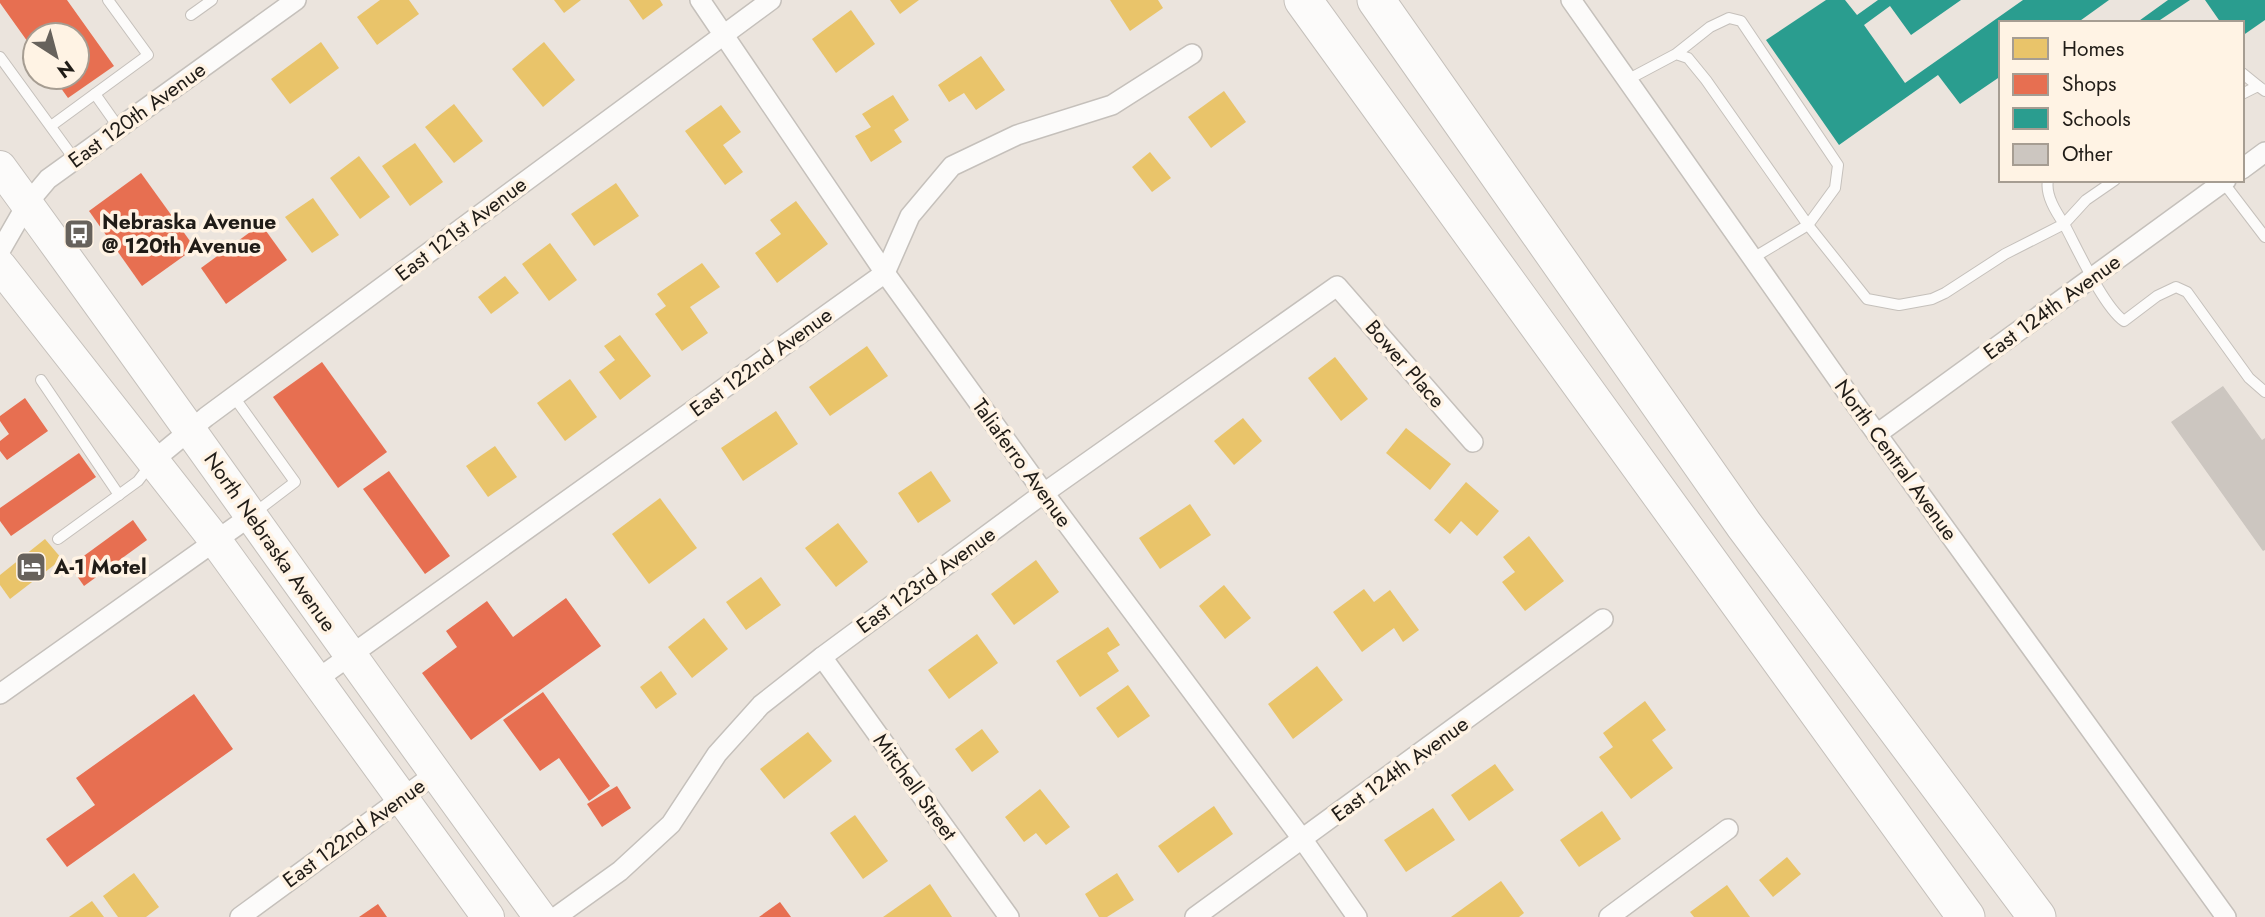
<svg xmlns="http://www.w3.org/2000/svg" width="2265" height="917" viewBox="0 0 2265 917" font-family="Jost,sans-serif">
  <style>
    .homes { fill: #e9c46a }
    .shops { fill: #e76f51 }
    .schools { fill: #2a9d8f }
    .building { fill: #ccc6c0 }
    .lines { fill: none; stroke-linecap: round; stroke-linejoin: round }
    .service-casing { stroke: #c5c0bb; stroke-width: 12 }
    .minor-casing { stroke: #c5c0bb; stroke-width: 22 }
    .primary-casing { stroke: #c5c0bb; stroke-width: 34 }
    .motorway-casing { stroke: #c5c0bb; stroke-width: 39 }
    .service { stroke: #fcfbfa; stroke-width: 10 }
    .minor { stroke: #fcfbfa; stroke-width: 19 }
    .primary { stroke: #fcfbfa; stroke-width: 32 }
    .motorway { stroke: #fcfbfa; stroke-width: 37 }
    .labels { text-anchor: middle; stroke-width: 7; stroke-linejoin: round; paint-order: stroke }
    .street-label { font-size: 21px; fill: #201c17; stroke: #fff3e4 }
    .poi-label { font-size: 21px; font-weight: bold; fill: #201c17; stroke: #fff3e4; text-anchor: start }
  </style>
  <rect width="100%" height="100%" fill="#ebe4dd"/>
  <g class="homes">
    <path d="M380,0H409L419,14L377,45L357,17Z"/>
    <path d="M554,0H581L564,13Z"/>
    <path d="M629,0H660L663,5L643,20Z"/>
    <path d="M890,0H919L900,14Z"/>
    <path d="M1110,0H1158L1163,8L1130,31Z"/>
    <path d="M851,10L875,44L836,73L812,39Z"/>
    <path d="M321,42L339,68L290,104L271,79Z"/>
    <path d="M544,42L575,80L543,107L512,69Z"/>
    <path d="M981,56L1005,90L976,110L964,93L949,102L938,85Z"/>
    <path d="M1224,91L1246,122L1211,148L1188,117Z"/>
    <path d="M893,95L909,120L894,130L902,142L871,162L855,136L871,127L862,114Z"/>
    <path d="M454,104L483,141L454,163L425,127Z"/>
    <path d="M721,105L741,132L723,145L743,172L725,185L685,131Z"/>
    <path d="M415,143L443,182L410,206L382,166Z"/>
    <path d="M1150,152L1171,178L1152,192L1132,167Z"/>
    <path d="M359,156L390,197L360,219L330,178Z"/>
    <path d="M616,183L639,216L594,246L571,214Z"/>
    <path d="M313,198L339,235L312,253L285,217Z"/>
    <path d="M796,201L828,244L777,283L755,253L781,234L770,220Z"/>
    <path d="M550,243L577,280L549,301L522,264Z"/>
    <path d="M702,263L720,287L690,307L708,333L682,351L655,314L666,306L657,294Z"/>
    <path d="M505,276L519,293L491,314L478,297Z"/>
    <path d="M620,335L651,376L620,400L599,372L615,360L604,346Z"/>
    <path d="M867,346L888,376L830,416L809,387Z"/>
    <path d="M1335,357L1368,399L1341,421L1308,378Z"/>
    <path d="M570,379L597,417L565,441L537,403Z"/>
    <path d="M776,411L798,444L743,481L721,448Z"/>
    <path d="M1243,418L1262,441L1234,465L1214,441Z"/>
    <path d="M1406,428L1451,464L1430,490L1386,453Z"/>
    <path d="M495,446L517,477L488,497L466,466Z"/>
    <path d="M931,471L951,501L918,523L898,493Z"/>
    <path d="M1466,482L1499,511L1477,536L1461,521L1450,534L1434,520Z"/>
    <path d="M660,498L697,548L649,584L612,534Z"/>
    <path d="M1190,504L1211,535L1160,569L1139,538Z"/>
    <path d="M838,523L868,562L836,587L805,548Z"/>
    <path d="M1529,536L1564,581L1525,611L1502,582L1515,572L1503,557Z"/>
    <path d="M45,539L62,559L10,599L0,585V575Z"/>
    <path d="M1036,560L1059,592L1014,625L991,594Z"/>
    <path d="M761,577L781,605L746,630L726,602Z"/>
    <path d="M1224,585L1251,618L1225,639L1199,606Z"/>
    <path d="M1364,589L1374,602L1390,590L1419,630L1403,642L1394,628L1362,652L1333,612Z"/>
    <path d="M704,618L728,649L692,678L668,647Z"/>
    <path d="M1108,627L1120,645L1107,653L1119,671L1080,697L1056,661Z"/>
    <path d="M977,634L998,663L949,699L928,670Z"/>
    <path d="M1317,666L1343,700L1293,739L1268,704Z"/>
    <path d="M661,671L677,694L656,709L640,687Z"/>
    <path d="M1128,685L1150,716L1118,738L1096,708Z"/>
    <path d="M1645,701L1666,730L1652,740L1673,768L1631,799L1599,757L1613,747L1603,733Z"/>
    <path d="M982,729L999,752L972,772L955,749Z"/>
    <path d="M808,732L832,761L784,799L760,769Z"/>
    <path d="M1495,764L1514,790L1469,821L1451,795Z"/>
    <path d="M1040,789L1070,827L1046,845L1036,833L1024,842L1005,817Z"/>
    <path d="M1214,806L1233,834L1178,873L1158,846Z"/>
    <path d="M1433,808L1455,840L1406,872L1384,840Z"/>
    <path d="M1602,811L1621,839L1579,867L1560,840Z"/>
    <path d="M855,815L888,861L863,879L830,833Z"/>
    <path d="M1787,857L1801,874L1773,897L1759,880Z"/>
    <path d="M134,873L159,907L146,917H118L103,896Z"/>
    <path d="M1117,873L1134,900L1107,917H1099L1085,894Z"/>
    <path d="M1501,881L1524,913L1519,917H1451Z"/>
    <path d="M930,884L952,917H883Z"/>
    <path d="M1727,885L1750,917H1694L1690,912Z"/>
    <path d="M92,901L104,917H69Z"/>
  </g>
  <g class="shops">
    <path d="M0,0H67L114,66L68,98L53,77H77V35H35V52L0,3Z"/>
    <path d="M141,173L195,248L142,286L89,211Z"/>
    <path d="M261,224L287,260L226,304L201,268Z"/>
    <path d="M322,362L387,452L338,488L273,397Z"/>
    <path d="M25,398L48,431L7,460L0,451V441L9,434L0,421V416Z"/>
    <path d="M79,453L96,477L11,536L0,521V508Z"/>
    <path d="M389,471L450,556L425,574L363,489Z"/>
    <path d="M133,520L147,540L84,586L70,566Z"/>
    <path d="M566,598L601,646L471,740L422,673L457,647L446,631L487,601L513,637Z"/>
    <path d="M543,692L610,786L589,801L559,758L540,771L503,720Z"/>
    <path d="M194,694L233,749L67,867L46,839L95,805L76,778Z"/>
    <path d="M617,786L631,808L602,827L587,804Z"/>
    <path d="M780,902L791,917H759Z"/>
    <path d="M378,904L387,917H359Z"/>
  </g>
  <g class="schools">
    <path d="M1826,0H1845L1857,15L1878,0H1961L1911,35L1890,6L1864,25L1905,83L2023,0H2109L2077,23H2001V76L1960,104L1938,75L1839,145L1766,40Z"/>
    <path d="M2168,0H2190L2160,20L2161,23H2136Z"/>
    <path d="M2205,0H2265V20L2242,36V23H2221Z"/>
  </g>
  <path class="building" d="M2223,386L2262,440L2265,438V550L2263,551L2171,422Z"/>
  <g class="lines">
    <g class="service-casing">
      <g id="service">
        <path d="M191,15L212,0"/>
        <path d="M0,57L75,160"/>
        <path d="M2242,73L2258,86"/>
        <path d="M1627,80L1676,54L1688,58L1706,80L1808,225L1835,188L1838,165L1741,21L1729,18L1710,27L1676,54"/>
        <path d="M95,94L119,128"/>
        <path d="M2242,94L2258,86L2265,91"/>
        <path d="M51,126L148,55L108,0"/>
        <path d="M2115,180L2086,200L2064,224C2077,248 2103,306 2124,321L2157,296L2176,287L2187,292L2249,378L2265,392"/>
        <path d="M2223,182L2265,237"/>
        <path d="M1753,258L1808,225L1867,299L1899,305L1932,299L1945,293L2005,254L2064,224C2056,212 2045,195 2048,180"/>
        <path d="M41,380L119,495"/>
        <path d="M234,397L295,482L253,514"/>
        <path d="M58,539L138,481L151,464"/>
      </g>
    </g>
    <g class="minor-casing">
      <g id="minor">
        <path d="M700,0L885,273L1044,493L1303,840L1357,917"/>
        <path d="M1571,0L1853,401L2226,917"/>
        <path d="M2242,169L2265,152"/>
        <path d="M0,251L27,204L48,179L296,0"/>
        <path d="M1877,434L2226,180"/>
        <path d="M154,460L206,417L771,0"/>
        <path d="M822,657L1009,917"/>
        <path d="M316,680L885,273L910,216L952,166L1017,135L1112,105L1192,54"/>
        <path d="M0,694L252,515"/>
        <path d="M240,917L435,774"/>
        <path d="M556,917L620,871L671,824L717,754L761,705L822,657L1044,493L1337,286L1473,442"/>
        <path d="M1195,917L1603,619"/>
        <path d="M1609,917L1728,829"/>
      </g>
    </g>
    <g class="primary-casing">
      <g id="primary">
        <path d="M0,167C182,416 358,669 540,917"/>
        <path d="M0,266L215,540L488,917"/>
      </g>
    </g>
    <g class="motorway-casing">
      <g id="motorway">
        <path d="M1303,0L1966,917"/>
        <path d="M1376,0L1744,525L2037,917"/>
      </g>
    </g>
    <use href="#service" class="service"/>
    <use href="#minor" class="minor"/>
    <use href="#primary" class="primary"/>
    <use href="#motorway" class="motorway"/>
  </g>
  <defs>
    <g id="bus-square" transform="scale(1.575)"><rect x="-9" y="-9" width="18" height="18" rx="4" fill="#67625c" stroke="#fff3e4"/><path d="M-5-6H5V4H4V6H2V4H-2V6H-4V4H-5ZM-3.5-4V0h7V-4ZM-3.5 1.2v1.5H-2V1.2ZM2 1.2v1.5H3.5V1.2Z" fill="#fff"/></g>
    <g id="hotel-square" transform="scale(1.575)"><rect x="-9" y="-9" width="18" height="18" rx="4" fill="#67625c" stroke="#fff3e4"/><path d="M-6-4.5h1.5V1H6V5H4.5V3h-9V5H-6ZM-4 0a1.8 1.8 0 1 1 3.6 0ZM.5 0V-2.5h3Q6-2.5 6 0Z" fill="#fff"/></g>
  </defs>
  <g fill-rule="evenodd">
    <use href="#bus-square" x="79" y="234"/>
    <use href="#hotel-square" x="31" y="567"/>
  </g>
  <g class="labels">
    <g class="street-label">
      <text transform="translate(137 115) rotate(-36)" y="7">East 120th Avenue</text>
      <text transform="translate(461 229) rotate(-37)" y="7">East 121st Avenue</text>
      <text transform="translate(2052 307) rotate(-36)" y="7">East 124th Avenue</text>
      <text transform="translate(761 362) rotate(-36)" y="7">East 122nd Avenue</text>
      <text transform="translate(1405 364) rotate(49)" y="7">Bower Place</text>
      <text transform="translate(1896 460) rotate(54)" y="7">North Central Avenue</text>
      <text transform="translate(1022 463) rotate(54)" y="7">Taliaferro Avenue</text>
      <text transform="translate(270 542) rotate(55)" y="7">North Nebraska Avenue</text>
      <text transform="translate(926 580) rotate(-36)" y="7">East 123rd Avenue</text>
      <text transform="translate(1400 769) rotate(-36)" y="7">East 124th Avenue</text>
      <text transform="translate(915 787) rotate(54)" y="7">Mitchell Street</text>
      <text transform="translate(354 833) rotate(-36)" y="7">East 122nd Avenue</text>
    </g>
    <g class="poi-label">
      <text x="102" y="229">Nebraska Avenue<tspan x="102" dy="24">@ 120th Avenue</tspan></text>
      <text x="54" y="574">A-1 Motel</text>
    </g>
  </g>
  <rect x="1999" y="21" width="245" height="161" fill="#fff3e4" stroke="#a69d92" stroke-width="2"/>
  <rect x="2013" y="38" width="35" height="21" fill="#e9c46a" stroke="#a69d92" stroke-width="2"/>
  <text x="2062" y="56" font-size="21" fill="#201c17">Homes</text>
  <rect x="2013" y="74" width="35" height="21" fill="#e76f51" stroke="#a69d92" stroke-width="2"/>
  <text x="2062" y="91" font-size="21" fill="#201c17">Shops</text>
  <rect x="2013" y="108" width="35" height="21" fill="#2a9d8f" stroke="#a69d92" stroke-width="2"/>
  <text x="2062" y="126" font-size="21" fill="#201c17">Schools</text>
  <rect x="2013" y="144" width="35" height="21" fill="#ccc6c0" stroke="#a69d92" stroke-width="2"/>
  <text x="2062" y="161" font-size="21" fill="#201c17">Other</text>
  <g transform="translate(56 56) rotate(144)"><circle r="33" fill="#fff3e4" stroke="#a69d92" stroke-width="2"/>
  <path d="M0-5L12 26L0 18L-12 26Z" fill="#67625c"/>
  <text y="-10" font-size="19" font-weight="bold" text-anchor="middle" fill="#201c17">N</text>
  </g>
</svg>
